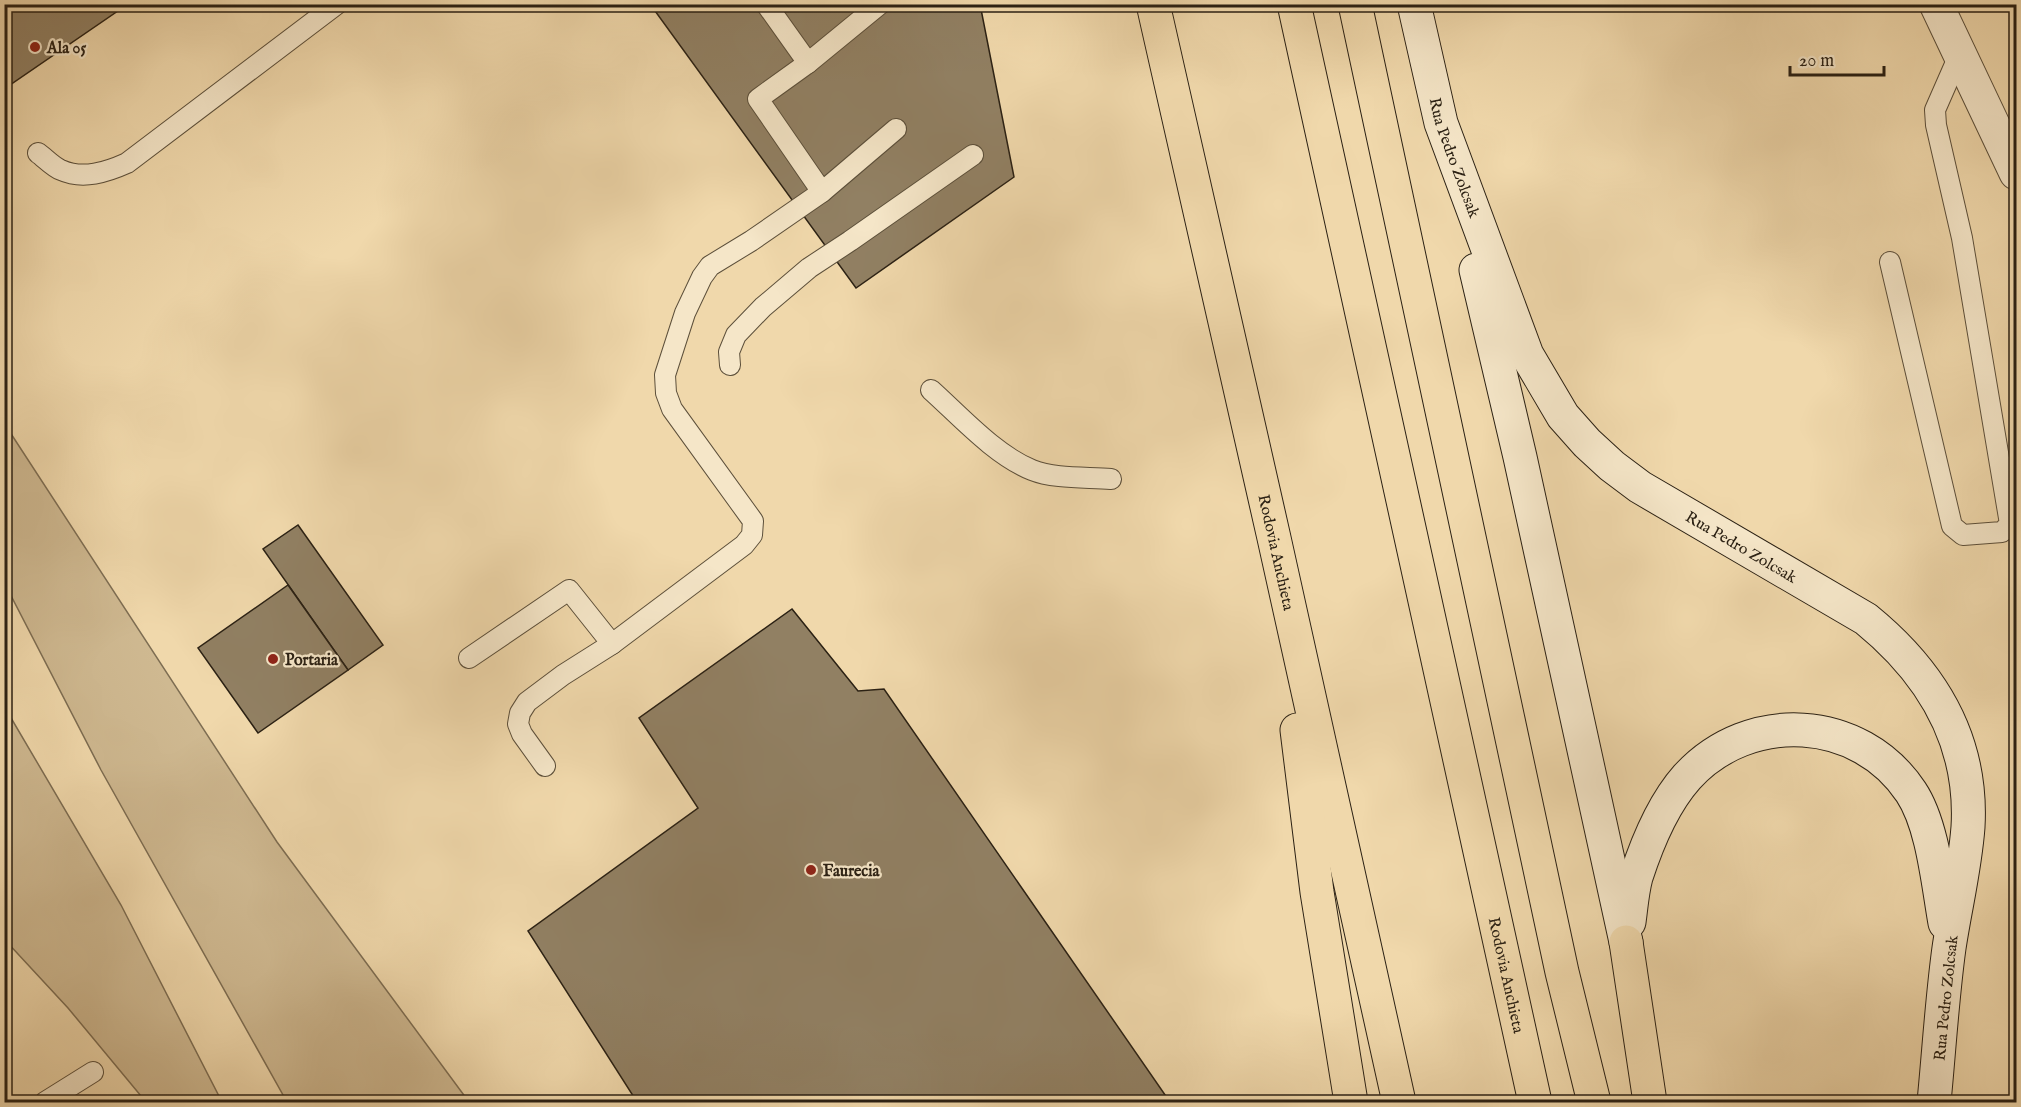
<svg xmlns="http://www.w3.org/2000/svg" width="2021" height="1107" viewBox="0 0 2021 1107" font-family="'IM FELL English',serif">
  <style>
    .green { fill: #cfb991; stroke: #7d6d52; stroke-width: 1.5 }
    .building { fill: #918063; stroke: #2b2114; stroke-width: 1.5 }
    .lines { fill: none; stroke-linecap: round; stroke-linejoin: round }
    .service-casing { stroke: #5c4f3a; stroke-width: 22 }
    .minor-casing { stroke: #5c4f3a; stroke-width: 35 }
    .secondary-casing { stroke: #2b2114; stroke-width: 35 }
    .motorway-casing { stroke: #2b2114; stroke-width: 35 }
    .service { stroke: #f5e6c8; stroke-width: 20 }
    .minor { stroke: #f5e6c8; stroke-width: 33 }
    .secondary { stroke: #f5e6c8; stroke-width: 33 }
    .motorway { stroke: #f0d8ab; stroke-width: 33 }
    .poi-dot { fill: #8f2418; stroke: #f5e6c8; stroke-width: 2 }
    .labels { text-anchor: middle; stroke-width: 4.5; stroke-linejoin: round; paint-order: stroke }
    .poi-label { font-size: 16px; font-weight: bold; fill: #2b2114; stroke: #f5e6c8; text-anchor: start }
    .street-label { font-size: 16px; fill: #2b2114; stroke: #f5e6c8 }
  </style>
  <rect width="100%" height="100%" fill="#f0d8ab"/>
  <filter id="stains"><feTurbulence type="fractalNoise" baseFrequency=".00333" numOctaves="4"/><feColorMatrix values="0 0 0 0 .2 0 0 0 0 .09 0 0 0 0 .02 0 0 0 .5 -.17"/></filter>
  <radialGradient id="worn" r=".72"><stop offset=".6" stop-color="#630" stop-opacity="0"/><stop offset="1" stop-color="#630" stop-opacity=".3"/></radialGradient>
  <g class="green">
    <path d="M4,423L277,842L469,1102H287L101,770L5,584Z"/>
    <path d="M4,706L121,905L222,1102H146L68,1008L5,940Z"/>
  </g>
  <g class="building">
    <path d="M4,4H128L4,89Z"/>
    <path d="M650,4H980L1014,177L856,288Z"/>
    <path d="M298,525L383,645L348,670L263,549Z"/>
    <path d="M288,585L348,670L258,733L198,648Z"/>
    <path d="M792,609L858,691L884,689L1170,1102H637L528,931L698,808L639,718Z"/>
  </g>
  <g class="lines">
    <g class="service-casing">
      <g id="service">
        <path d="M766,4L808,63"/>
        <path d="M38,153C45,158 53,167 61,170C83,180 107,172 127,163L337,4"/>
        <path d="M822,192L896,129"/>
        <path d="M1890,262L1952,526L1963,535L2002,532L2010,524L1962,238L1936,125L1935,110L1960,53"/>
        <path d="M730,365L729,352L736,335L763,307L809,268L850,241L973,155"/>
        <path d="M931,390C961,417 995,455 1032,470C1054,479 1087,477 1111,479"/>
        <path d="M469,658L569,590L612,644L744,545L752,535L753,521L672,409L666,393L665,375L685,313L702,277L710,266L751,241L822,192L758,99L808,63L880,4"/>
        <path d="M545,766L522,734L518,724L520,713L527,702L563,675L612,644"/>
        <path d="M45,1102L93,1072"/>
      </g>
    </g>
    <g class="minor-casing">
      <path id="minor" d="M1936,4L2016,173"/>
    </g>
    <g class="secondary-casing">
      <g id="secondary">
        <path id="s1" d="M1414,4L1441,123L1527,355L1563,416L1587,443L1612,466L1640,487L1866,619C1931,672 1973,740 1968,827C1965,868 1955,908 1949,948C1942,999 1939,1051 1934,1102"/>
        <path d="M1476,270L1520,457L1626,942"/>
        <path d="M1629,922C1631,908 1632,892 1636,877C1647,843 1663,804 1687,777C1749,709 1860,715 1911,792C1933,825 1938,884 1945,923"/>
      </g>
    </g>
    <g class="motorway-casing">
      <g id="motorway">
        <path id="s2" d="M1153,4L1274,538L1399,1102"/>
        <path id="s3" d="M1294,4L1535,1102"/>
        <path d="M1355,4L1562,972L1594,1102"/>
        <path d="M1297,730L1317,892L1351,1102"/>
        <path d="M1626,942L1650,1102"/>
      </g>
    </g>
    <use href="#service" class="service"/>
    <use href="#minor" class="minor"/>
    <use href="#secondary" class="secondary"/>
    <use href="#motorway" class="motorway"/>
  </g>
  <g class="poi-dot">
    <circle cx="35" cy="47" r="6"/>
    <circle cx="273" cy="659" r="6"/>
    <circle cx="811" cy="870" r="6"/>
  </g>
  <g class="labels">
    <g class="poi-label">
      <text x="47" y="53">Ala 05</text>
      <text x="285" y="665">Portaria</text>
      <text x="823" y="876">Faurecia</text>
    </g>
    <g class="street-label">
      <text dy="6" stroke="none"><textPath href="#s1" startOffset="159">Rua Pedro Zolcsak</textPath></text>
      <text dy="6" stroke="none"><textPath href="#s1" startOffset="663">Rua Pedro Zolcsak</textPath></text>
      <text dy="6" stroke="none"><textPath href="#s2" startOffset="562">Rodovia Anchieta</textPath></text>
      <text dy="6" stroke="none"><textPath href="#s3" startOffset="994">Rodovia Anchieta</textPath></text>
      <text transform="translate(1945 998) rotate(-84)" y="6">Rua Pedro Zolcsak</text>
    </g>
  </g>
  <rect width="2021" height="1107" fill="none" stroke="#f0d8ab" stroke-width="24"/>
  <rect x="6" y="6" width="2009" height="1095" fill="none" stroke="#2b2114" stroke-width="3"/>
  <rect x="12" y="12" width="1997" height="1083" fill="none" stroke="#2b2114" stroke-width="1.5"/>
  <path d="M1790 66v9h94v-9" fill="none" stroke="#2b2114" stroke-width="3"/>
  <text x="1799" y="66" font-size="18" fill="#2b2114" stroke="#f5e6c8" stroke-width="4.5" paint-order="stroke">20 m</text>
  <rect width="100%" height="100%" filter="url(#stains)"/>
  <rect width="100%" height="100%" fill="url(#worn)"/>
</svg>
